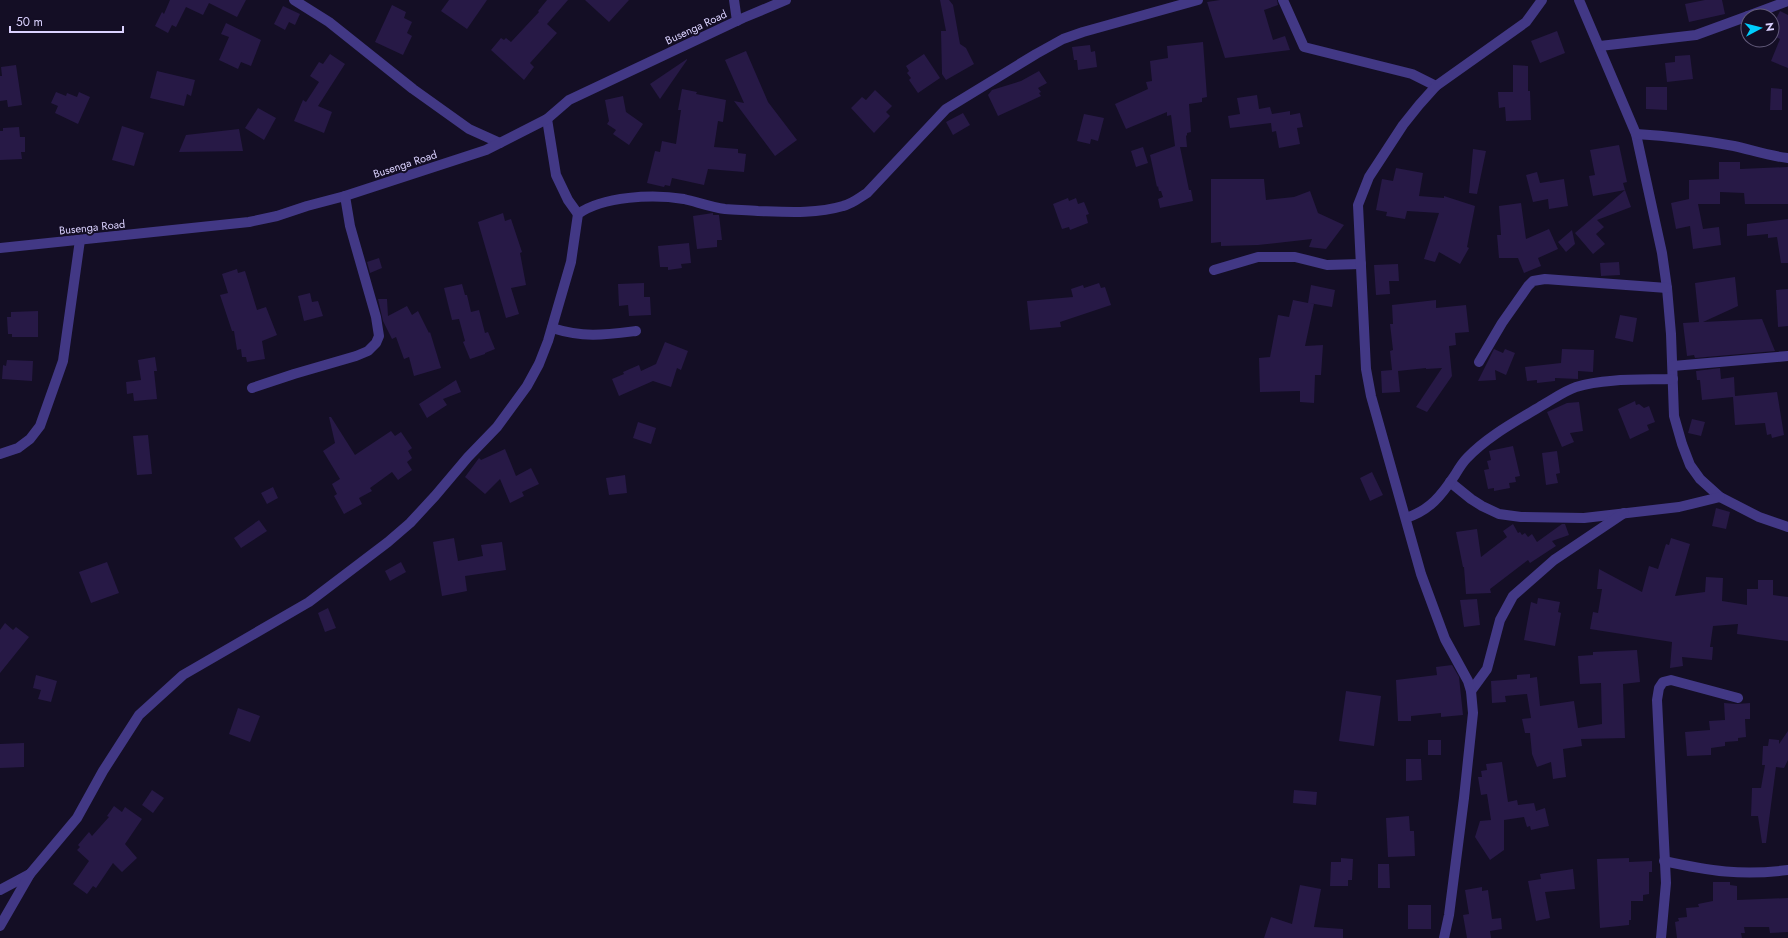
<svg xmlns="http://www.w3.org/2000/svg" width="1788" height="938" viewBox="0 0 1788 938" font-family="Jost,sans-serif">
  <style>
    .building { fill: #271946 }
    .lines { fill: none; stroke-linecap: round; stroke-linejoin: round }
    .minor { stroke: #423885; stroke-width: 10 }
    .labels { text-anchor: middle; stroke-width: 4; stroke-linejoin: round; paint-order: stroke }
    .street-label { font-size: 11px; fill: #dbd2ff; stroke: #140e25 }
  </style>
  <rect width="100%" height="100%" fill="#140e25"/>
  <g class="building">
    <path d="M170,0H246L237,17L209,3L203,15L186,7L176,27L172,25L168,33L155,26L162,12L164,14Z"/>
    <path d="M449,0H487L467,29L441,11Z"/>
    <path d="M547,0H568L547,24L557,33L530,63L534,67L524,80L491,50L501,38L504,40L506,38L511,42L539,12L538,11Z"/>
    <path d="M585,0H629L609,22Z"/>
    <path d="M940,0H949L953,5L960,44L966,48L974,64L946,80L942,74L941,31H946Z"/>
    <path d="M1220,0H1277L1278,5L1264,10L1273,40L1285,36L1290,50L1225,58L1207,2Z"/>
    <path d="M1705,0H1722L1725,14L1689,22L1685,4Z"/>
    <path d="M392,5L406,12L404,18L412,22L407,33L412,36L403,55L375,42Z"/>
    <path d="M283,6L300,14L295,25L289,22L285,30L274,24Z"/>
    <path d="M1780,11L1788,15V68L1771,61L1780,39L1772,35V27Z"/>
    <path d="M226,23L261,40L251,66L241,62L238,69L219,60L229,37L221,34Z"/>
    <path d="M1557,31L1565,53L1540,63L1531,41Z"/>
    <path d="M1203,42L1207,97L1202,98V102L1189,104L1191,132L1187,133V135L1186,136L1187,147H1180L1189,190H1191L1193,201L1160,208L1158,199L1163,197L1161,191H1159L1158,186L1157,187L1150,155L1175,146L1171,115L1167,116V112L1126,129L1115,104L1148,89L1146,82L1152,81L1150,61L1168,58L1167,46Z"/>
    <path d="M1090,45L1091,52L1095,51L1097,67L1078,70L1077,60H1074L1072,47Z"/>
    <path d="M746,51L768,102L797,140L775,156L734,101L744,103L725,60Z"/>
    <path d="M330,54L345,64L318,106L332,112L324,133L294,121L303,100L306,102L319,82L310,76L319,62L323,64Z"/>
    <path d="M924,54L940,78L918,93L909,80L911,78L907,73L909,71L906,66Z"/>
    <path d="M1690,55L1693,79L1667,82L1665,63L1675,62V56Z"/>
    <path d="M687,59V60L660,99L650,84Z"/>
    <path d="M16,65L22,105L8,107L7,100L0,101V76H2L1,67Z"/>
    <path d="M1513,65L1528,66V91H1530L1531,120L1506,121L1505,107L1499,108L1498,92H1513Z"/>
    <path d="M157,71L195,80L191,96L187,94L184,106L150,98Z"/>
    <path d="M1039,71L1047,83L1038,88L1041,92L1039,93L1041,96L998,116L988,95L992,90L1021,81Z"/>
    <path d="M1646,87H1667V110L1646,109Z"/>
    <path d="M1771,88L1782,89V110H1770Z"/>
    <path d="M682,89L697,92L696,94L726,100L723,122L718,121L714,147L738,149V153L746,154L744,172L708,169L704,185L672,178L670,186L665,185L664,187L647,183L655,151L660,152L662,141L676,144L681,110H678Z"/>
    <path d="M875,90L892,106L886,112L890,116L874,133L851,108L862,97L866,100Z"/>
    <path d="M56,92L66,96L67,93L77,97L79,92L90,97L78,124L55,113L58,106L51,103Z"/>
    <path d="M1257,95L1259,109L1270,107L1272,114L1290,111V115L1300,113L1303,127L1297,128L1300,144L1279,148L1276,131L1272,132L1271,123L1230,128L1228,116L1240,114L1237,98Z"/>
    <path d="M623,96L626,112L643,124L629,145L613,134L616,130L607,124L609,121L605,100Z"/>
    <path d="M258,108L276,118L264,140L245,128Z"/>
    <path d="M963,113L970,125L953,135L946,122Z"/>
    <path d="M1084,114L1104,118L1098,141L1091,139L1090,144L1077,141Z"/>
    <path d="M122,126L144,133L134,166L112,160Z"/>
    <path d="M19,127L20,137H25V152H21L22,159L0,160V131H3V128Z"/>
    <path d="M239,129L243,151L179,152L186,135Z"/>
    <path d="M1619,145L1627,182L1623,183L1625,190L1593,196L1589,176L1595,175L1590,150Z"/>
    <path d="M1143,147L1148,163L1136,167L1131,151Z"/>
    <path d="M1473,149L1486,151L1477,194L1469,193Z"/>
    <path d="M1719,162H1740V169L1788,167V204H1745L1744,193L1720,192V204H1698L1703,229L1719,227L1721,245L1693,249L1690,226L1676,229L1671,203L1689,199V180L1719,179Z"/>
    <path d="M1396,168L1423,173L1419,196L1444,198V196L1475,206L1467,247L1469,248L1460,264L1439,252L1435,262L1424,259L1439,213L1407,211L1405,219L1386,216L1387,212L1376,210L1382,179L1393,181Z"/>
    <path d="M1537,172L1540,183L1564,179L1568,206L1549,209L1548,199L1533,202L1526,175Z"/>
    <path d="M1211,179H1264L1266,200L1294,197L1310,191L1318,213L1344,225L1326,249L1309,247L1312,239L1258,245L1221,246V242L1211,243Z"/>
    <path d="M1625,190L1631,207L1597,220L1604,227L1596,234L1605,244L1593,254L1575,233Z"/>
    <path d="M1068,198L1069,201L1076,198L1078,204L1084,202L1089,214L1086,215L1088,223L1070,230L1069,227L1062,229L1053,204Z"/>
    <path d="M1521,203L1526,239L1549,229L1558,249L1538,258L1541,266L1524,273L1518,258H1499L1497,235H1501L1499,206Z"/>
    <path d="M503,213L505,221L511,219L522,252L520,253L526,285L511,288L519,314L506,318L478,222Z"/>
    <path d="M713,213V215H719L722,240H717V247L697,249L693,216Z"/>
    <path d="M1788,219V263H1781L1777,237L1768,238V234L1747,236V224Z"/>
    <path d="M1572,230L1575,244L1566,252L1558,242Z"/>
    <path d="M689,243L691,263L681,264L682,268L668,270V267H660L658,246Z"/>
    <path d="M379,258L382,268L370,273L367,262Z"/>
    <path d="M1619,262L1620,275L1601,276L1600,263Z"/>
    <path d="M1398,264L1399,281H1389L1390,294L1376,295L1374,265Z"/>
    <path d="M237,269L238,273L245,271L257,310L266,307L277,335L262,341L265,359L247,362L246,357H242L241,349L237,350L234,331H232L220,295L228,293L222,274Z"/>
    <path d="M1735,277L1738,306L1703,322L1762,319L1775,351L1695,358L1694,355L1687,356L1683,323L1699,322L1695,283Z"/>
    <path d="M644,283V297H650L651,315L629,316L628,305L619,306L618,284Z"/>
    <path d="M1099,283L1101,288L1105,287L1111,305L1060,322L1061,327L1030,330L1027,301L1073,297L1071,289L1083,285L1084,288Z"/>
    <path d="M462,284L465,295H467L471,312L479,310L485,333L488,332L495,349L485,353V354L470,359L463,342L465,341L459,319L452,320L444,288Z"/>
    <path d="M1311,285L1335,290L1332,307L1309,303L1314,304L1305,346L1323,345L1321,375H1315L1314,403L1300,402V391L1260,392L1259,358L1270,357L1278,315L1289,317L1293,300L1308,303Z"/>
    <path d="M1788,289V326L1778,327L1776,290Z"/>
    <path d="M310,293L312,302L318,301L323,316L304,321L298,296Z"/>
    <path d="M378,299H387L388,316L407,306L412,315L418,311L429,333L430,332L441,368L414,376L409,357L404,359L396,337L392,339L383,321Z"/>
    <path d="M1436,300V308L1466,305L1469,332L1455,333L1456,345L1449,346L1452,376L1427,412L1416,407L1442,368L1426,369V368L1398,371L1400,392L1382,393L1381,371L1392,370L1390,351L1393,350L1390,324H1393L1392,305Z"/>
    <path d="M38,311V337H12V334H8L7,317H11V312Z"/>
    <path d="M1620,315L1637,318L1633,342L1615,338Z"/>
    <path d="M665,342L688,351L681,370L677,368L671,387L653,381L619,396L612,379L624,374L623,372L639,365L641,371L656,364Z"/>
    <path d="M1494,349L1503,353L1505,349L1515,353L1506,375L1495,370L1496,380L1478,381Z"/>
    <path d="M1562,349L1594,350L1593,372L1578,371V379L1555,378V381L1537,383V380L1527,381L1525,367L1561,363Z"/>
    <path d="M155,357L157,371H154L157,399L134,401L133,393L127,394L126,382L141,380L138,360Z"/>
    <path d="M7,360L33,361L32,381L2,379L3,365L6,366Z"/>
    <path d="M1720,368L1721,379L1734,377L1735,396L1777,392L1784,435L1772,438L1771,434L1767,435L1765,423L1735,425L1733,397L1702,400L1700,380H1697L1696,371Z"/>
    <path d="M456,380L461,392L443,399L447,405L427,418L419,404Z"/>
    <path d="M1635,401L1636,405L1639,404L1644,408L1649,406L1655,422L1647,425L1649,430L1630,439L1618,409Z"/>
    <path d="M1579,402L1583,431L1570,433L1574,442L1562,447L1547,412L1567,403Z"/>
    <path d="M329,417H331L355,455L391,431L395,436L401,432L412,448L408,451L412,458L407,462L412,470L398,480L392,472L370,488L372,491L359,498L362,504L344,514L334,496L337,494L332,484L340,479L323,451L335,443Z"/>
    <path d="M1692,419L1705,422L1701,436L1688,433Z"/>
    <path d="M638,422L656,428L651,444L633,438Z"/>
    <path d="M148,435L152,474L137,475L133,436Z"/>
    <path d="M1513,446L1520,476L1515,477L1516,482L1509,483L1510,488L1494,491V488L1488,489L1484,470L1489,469L1487,461L1491,460L1489,451Z"/>
    <path d="M505,449L516,476L531,468L539,484L522,492L524,496L510,503L500,479L485,494L465,477L479,458L481,460Z"/>
    <path d="M1557,451L1560,473L1556,474L1558,483L1546,485L1542,453Z"/>
    <path d="M1372,472L1383,495L1370,501L1360,478Z"/>
    <path d="M625,475L627,493L609,495L606,478Z"/>
    <path d="M273,487L278,498L267,504L261,493Z"/>
    <path d="M1716,508L1730,512L1726,529L1712,526Z"/>
    <path d="M259,520L267,531L241,548L234,538Z"/>
    <path d="M1513,524L1518,533L1520,532L1522,535L1525,533L1528,537L1532,534L1537,542L1562,524H1565L1569,535L1552,541L1556,546L1530,563L1528,560L1490,589L1491,593L1466,594L1464,567H1463L1456,532L1477,529L1481,557L1507,537L1503,531Z"/>
    <path d="M454,538L458,561L483,556L481,545L502,542L506,570L465,576L467,591L442,596L433,542Z"/>
    <path d="M1671,538L1690,544L1675,596L1705,592L1706,577L1723,578L1722,601L1747,605V589H1758V580H1773V595L1788,597V641L1737,634L1738,624L1713,626L1710,647H1713L1712,660L1682,657L1683,666L1670,668L1672,642L1590,629L1593,612L1598,613L1602,589H1597L1599,569L1642,592L1649,566L1658,569L1666,544L1669,545Z"/>
    <path d="M107,562L119,593L91,603L79,572Z"/>
    <path d="M401,562L406,572L390,581L385,571Z"/>
    <path d="M1538,598L1560,602L1558,612L1561,613L1555,646L1524,640L1531,602L1537,604Z"/>
    <path d="M1477,599L1480,625L1464,627L1460,600Z"/>
    <path d="M328,608L336,628L325,632L318,613Z"/>
    <path d="M5,623L13,630L16,627L29,637L0,673V630Z"/>
    <path d="M1637,650L1640,682L1623,684L1625,738L1581,739L1582,746L1563,749L1566,777L1553,779L1551,762L1537,767L1532,754L1530,733H1525L1522,719L1531,718L1527,694L1505,696L1506,702L1492,703L1491,681L1517,679V675L1530,674V678L1537,677L1540,706L1574,701L1578,728L1602,724L1601,683L1580,684L1578,656L1593,655V652Z"/>
    <path d="M1452,665L1459,677L1463,715L1441,717V713L1411,716V721H1398L1396,680L1437,675L1436,667Z"/>
    <path d="M36,675L57,681L51,702L38,699L41,690L33,688Z"/>
    <path d="M1346,691L1381,696L1374,746L1339,741Z"/>
    <path d="M1724,703L1737,704L1750,703V719H1745L1746,737L1738,738V741L1725,742V746L1711,748V755L1687,756L1685,732L1710,730L1709,721L1725,720Z"/>
    <path d="M238,708L260,716L250,742L229,734Z"/>
    <path d="M1788,731V760L1784,768L1776,767L1766,843H1762L1758,816H1751L1752,788H1761L1765,765H1762L1763,746H1768L1769,739L1779,740V744Z"/>
    <rect x="1428" y="740" width="13" height="15"/>
    <path d="M24,743V767L0,768V744Z"/>
    <path d="M1406,759H1421L1422,780L1406,781Z"/>
    <path d="M1502,762L1508,802L1517,800L1518,805L1534,803L1536,811L1545,808L1549,826L1531,830L1530,826L1527,827L1524,817L1504,820V850L1490,860L1475,837L1480,821L1491,820L1487,794L1481,795L1478,777H1482L1481,771L1487,770L1486,764Z"/>
    <path d="M152,790L164,798L153,813L142,805Z"/>
    <path d="M1294,790L1317,792L1316,805L1293,803Z"/>
    <path d="M114,806L122,812L125,807L142,819L125,844L137,858L122,872L113,863L96,888L93,886L87,894L73,884L89,861L77,850L80,847L78,845L89,832L92,836L109,817L107,816Z"/>
    <path d="M1409,816L1410,831H1414L1415,856L1388,857L1386,818Z"/>
    <path d="M1341,858L1353,859L1352,880H1348V886H1330L1331,862H1341Z"/>
    <path d="M1629,858V862L1652,861V872H1649V894L1643,895V901H1631V920H1629V925L1600,928L1597,859Z"/>
    <path d="M1378,864H1389L1390,888H1378Z"/>
    <path d="M1573,869L1575,889L1545,892L1550,918L1536,921L1528,881L1541,879L1540,874Z"/>
    <path d="M1713,882H1730V885L1737,886V900L1788,898V932L1770,933L1769,927H1744L1745,933H1741L1742,938H1677L1675,922L1679,921L1678,918L1687,917L1686,908L1699,907L1698,904L1713,901Z"/>
    <path d="M1300,885L1321,889L1314,927L1343,929V938H1264L1271,917L1292,924Z"/>
    <path d="M1482,887V891L1488,890L1492,919L1501,918L1502,929L1490,931L1491,938H1467L1463,915L1469,914L1465,890Z"/>
    <rect x="1408" y="905" width="23" height="24"/>
  </g>
  <g class="lines">
    <g class="minor">
      <path d="M294,0L329,22L413,89L469,129L500,143"/>
      <path d="M734,0L737,21"/>
      <path d="M1283,0L1304,47L1412,74L1436,86"/>
      <path d="M1579,0L1636,134L1662,253L1667,288L1671,334L1674,416L1682,444L1690,465L1700,479L1720,497L1759,517L1788,527"/>
      <path d="M1748,16L1788,1"/>
      <path d="M1600,46L1696,35L1748,16"/>
      <path d="M547,119L556,175L568,200L578,214"/>
      <path d="M1636,134C1669,136 1701,140 1734,146C1752,150 1769,156 1788,158"/>
      <path d="M0,248L249,222L277,216L307,206L345,196L486,150L547,119L569,100L743,18L786,0"/>
      <path d="M1214,270L1258,257H1295L1327,265L1361,264"/>
      <path d="M552,328C584,338 604,335 636,331"/>
      <path d="M1479,362L1502,323L1528,286L1533,281L1545,279L1667,288"/>
      <path d="M1673,366L1788,356"/>
      <path d="M252,388L294,374L356,356L368,351L376,343L379,336L376,317L350,226L345,196"/>
      <path d="M0,454L18,448L30,439L40,426L63,361L80,240"/>
      <path d="M1450,482L1471,499L1482,506L1499,514L1521,517L1584,518L1679,507L1720,497"/>
      <path d="M1406,518C1430,510 1441,496 1455,475C1458,470 1462,463 1467,458C1488,436 1515,422 1541,406C1552,400 1564,391 1576,387C1605,378 1642,380 1673,379"/>
      <path d="M1471,691L1487,669L1500,620L1513,596L1554,560L1624,513"/>
      <path d="M1664,861C1709,871 1742,876 1788,870"/>
      <path d="M0,890L30,874"/>
      <path d="M0,926L30,874L77,818L103,771L139,715L183,675L309,602L388,542L410,523L435,496L468,457L497,427L527,386L539,364L548,341L571,262L578,214C603,196 653,194 684,199C697,202 711,207 725,209C736,210 747,210 758,211C787,212 816,214 843,206C852,204 859,198 867,193L946,109L1036,54L1063,39L1083,32L1198,0"/>
      <path d="M1444,938L1449,915L1464,798L1473,713L1471,691L1468,681L1445,639L1421,574L1371,396L1366,369L1358,205L1369,177L1403,125L1419,105L1436,86L1526,22L1542,0"/>
      <path d="M1661,938L1666,883L1657,700L1659,688L1663,682L1671,680L1738,698"/>
    </g>
  </g>
  <g class="labels">
    <g class="street-label">
      <text transform="translate(696 27) rotate(-25)" y="4">Busenga Road</text>
      <text transform="translate(405 164) rotate(-18)" y="4">Busenga Road</text>
      <text transform="translate(92 227) rotate(-6)" y="4">Busenga Road</text>
    </g>
  </g>
  <g transform="translate(1760 28) rotate(83)"><circle r="19" fill="#140e25" stroke="#645c7c"/>
  <path d="M0-3L7 15L0 10L-7 15Z" fill="#00cdfd"/>
  <text y="-6" font-size="11" font-weight="bold" text-anchor="middle" fill="#dbd2ff">N</text>
  </g>
  <path d="M10 26v6h113v-6" fill="none" stroke="#dbd2ff" stroke-width="2"/>
  <text x="16" y="26" font-size="12" fill="#dbd2ff" stroke="#140e25" stroke-width="3" paint-order="stroke">50 m</text>
</svg>
